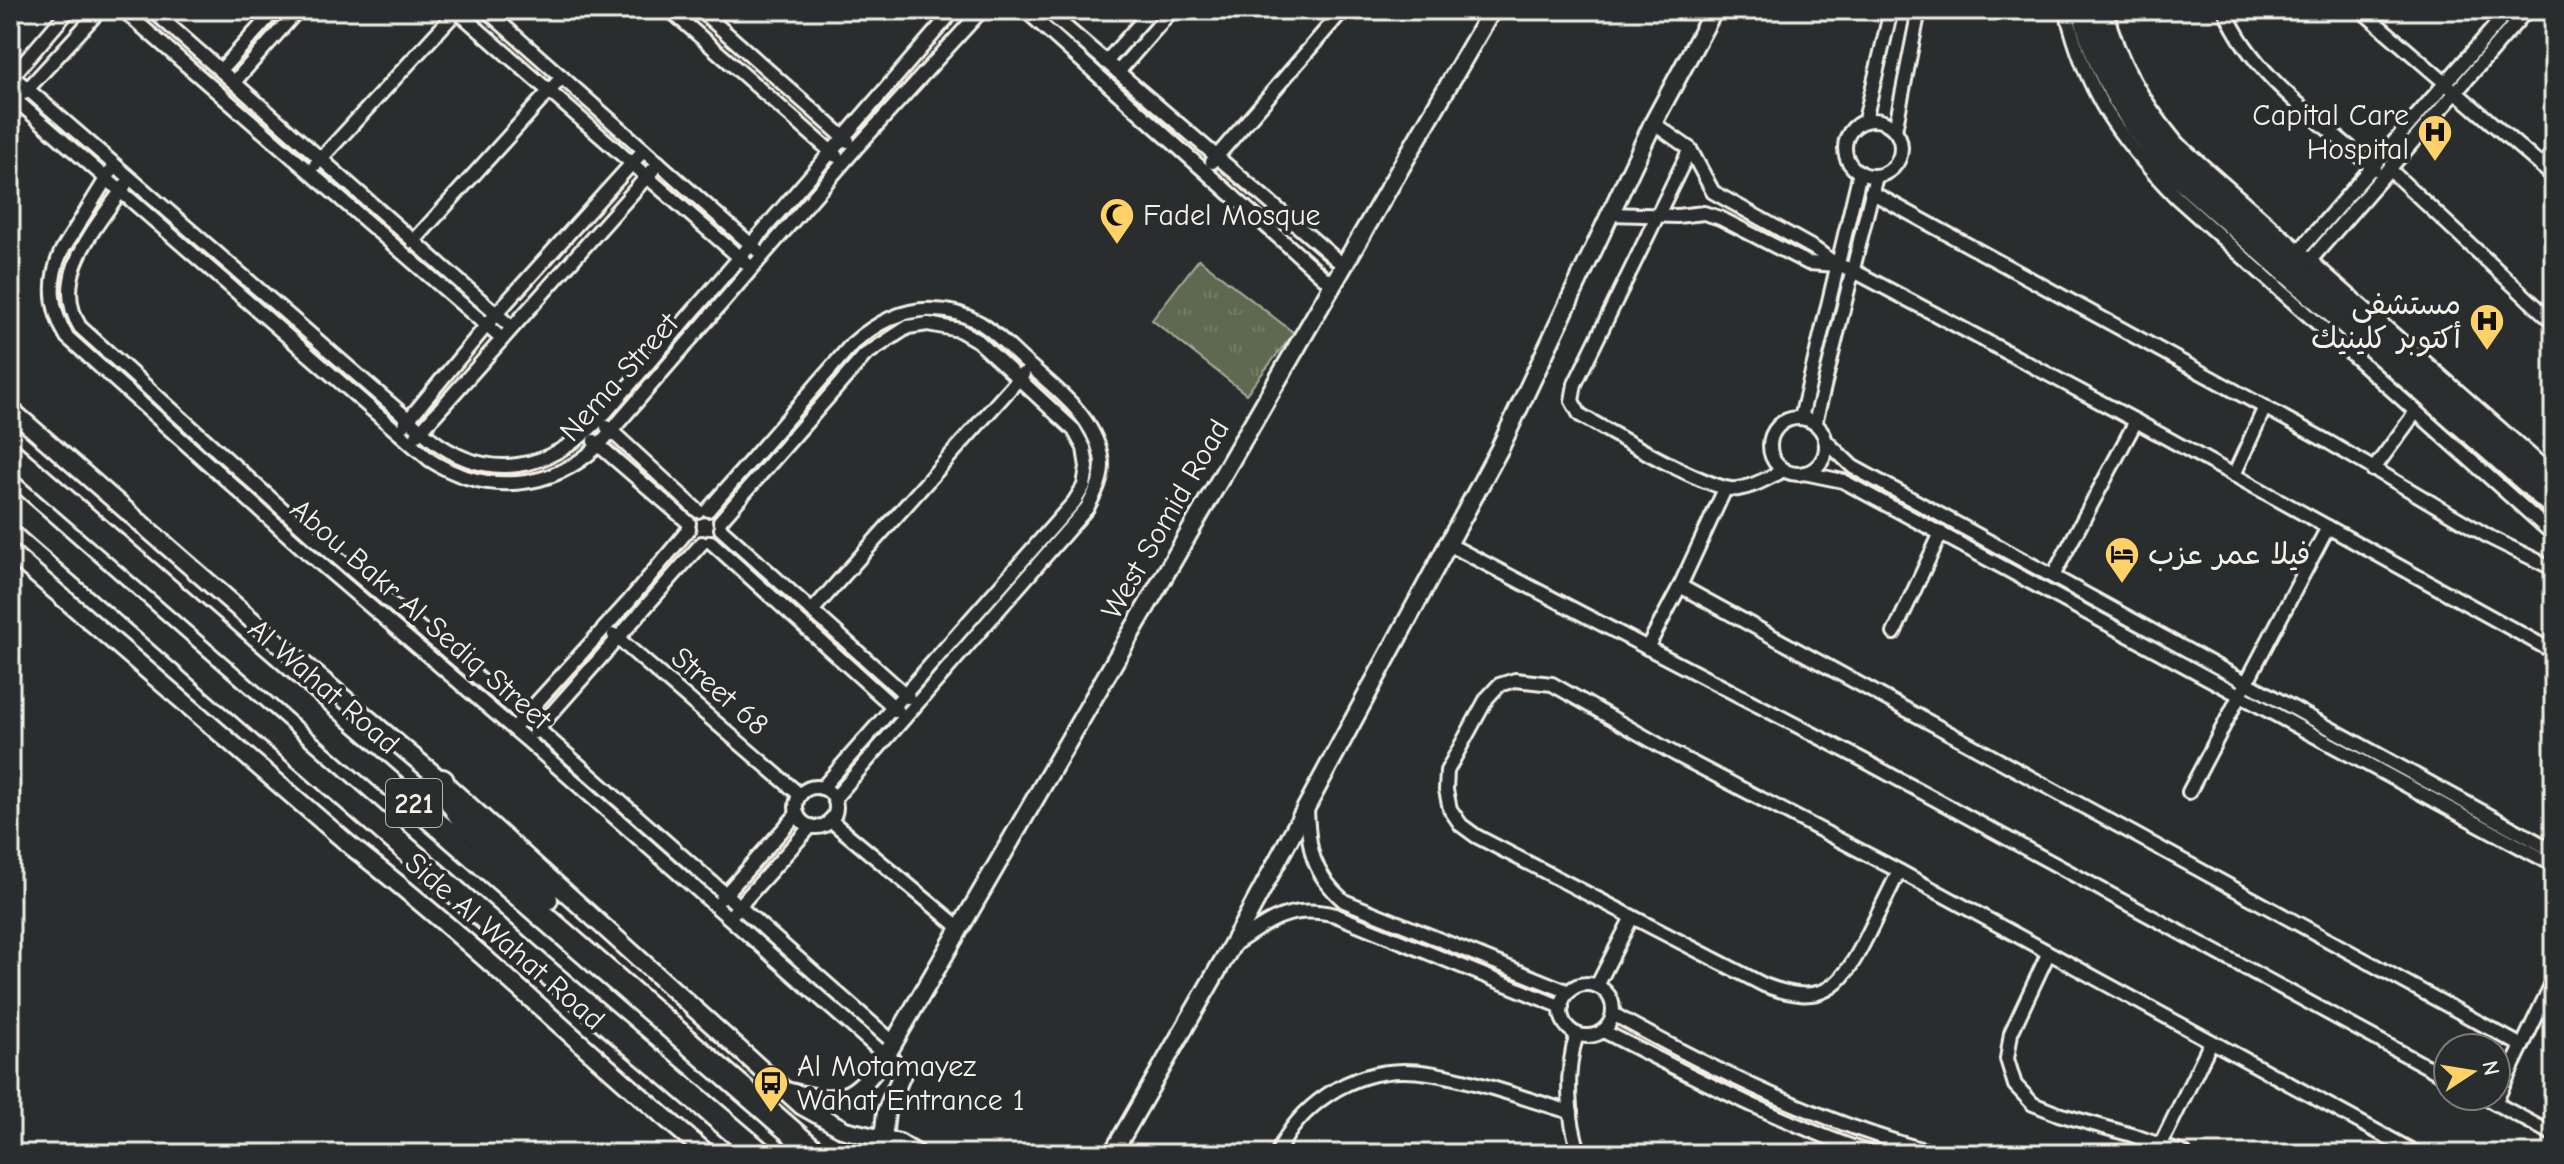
<svg xmlns="http://www.w3.org/2000/svg" width="2564" height="1164" viewBox="0 0 2564 1164" font-family="'Comic Neue','Playpen Sans Arabic',sans-serif">
  <style>
    .park { fill: url(#park-tufts); stroke: #a9ad9c; stroke-width: 2 }
    .lines { fill: none; stroke-linecap: round; stroke-linejoin: round }
    .minor-casing { stroke: #f4f1e8; stroke-width: 18 }
    .tertiary-casing { stroke: #f4f1e8; stroke-width: 22 }
    .trunk-casing { stroke: #f4f1e8; stroke-width: 28 }
    .minor { stroke: #2a2d2e; stroke-width: 12 }
    .tertiary { stroke: #2a2d2e; stroke-width: 16 }
    .trunk { stroke: #2a2d2e; stroke-width: 22 }
    .labels { text-anchor: middle; stroke-width: 8; stroke-linejoin: round; paint-order: stroke }
    .shield { fill: #2a2d2e; stroke: #b7b6b0; stroke-width: 2 }
    .shield-label { font-size: 28px; font-weight: bold; fill: #f4f1e8 }
    .poi-label { font-size: 30px; fill: #f4f1e8; stroke: #2a2d2e; text-anchor: start }
    .street-label { font-size: 30px; fill: #f4f1e8; stroke: #2a2d2e }
  </style>
  <defs>
    <pattern id="park-tufts" width="24" height="20" patternUnits="userSpaceOnUse" patternTransform="scale(2)"><rect width="24" height="20" fill="#5e6950"/><path d="M3 7l-1-3M5 7V3M7 7l1-3M15 17l-1-3M17 17v-4M19 17l1-3" fill="none" stroke="#767f69"/></pattern>
  </defs>
  <rect width="100%" height="100%" fill="#2a2d2e"/>
  <filter id="ink" filterUnits="userSpaceOnUse"><feTurbulence type="fractalNoise" baseFrequency=".0125" numOctaves="2"/><feDisplacementMap in="SourceGraphic" scale="16" xChannelSelector="R" yChannelSelector="G"/><feConvolveMatrix kernelMatrix="1 2 1 2 8 2 1 2 1" color-interpolation-filters="sRGB"/></filter>
  <g filter="url(#ink)">
    <path class="park" d="M1199,259L1294,333L1246,394L1152,320Z"/>
    <g class="lines">
      <g class="minor-casing">
        <g id="minor">
          <path d="M123,10L502,339"/>
          <path d="M152,10L511,327"/>
          <path d="M456,10L746,263"/>
          <path d="M486,10L757,250"/>
          <path d="M670,10L836,156"/>
          <path d="M700,10L848,141"/>
          <path d="M1025,10L1332,285"/>
          <path d="M1046,10L1344,266"/>
          <path d="M2066,10C2086,93 2117,136 2176,197L2554,535"/>
          <path d="M2106,10C2118,61 2144,103 2177,143L2554,476"/>
          <path d="M2225,10C2252,76 2323,123 2375,169"/>
          <path d="M2361,10L2554,177"/>
          <path d="M1106,62L1152,10"/>
          <path d="M221,70L275,10"/>
          <path d="M1118,72L1172,10"/>
          <path d="M10,74L430,438C489,484 549,470 599,420L954,10"/>
          <path d="M10,79L69,10"/>
          <path d="M235,81L298,10"/>
          <path d="M24,93L100,10"/>
          <path d="M10,95L430,460C485,495 551,491 599,445L856,148L982,10"/>
          <path d="M1865,120L1891,10"/>
          <circle cx="1873" cy="148" r="28"/>
          <path d="M1653,123L1690,149L1713,192L1815,249L1837,265"/>
          <path d="M1895,130L1919,10"/>
          <path d="M1690,149L1575,384L1572,401L1580,415C1609,431 1711,493 1738,489C1754,487 1769,477 1784,470"/>
          <path d="M1212,162L1343,10"/>
          <path d="M316,164L458,10"/>
          <path d="M2541,166L2554,152"/>
          <path d="M2389,169L2554,323"/>
          <path d="M111,171L61,252C48,282 50,309 67,337L309,554L528,741L886,1056"/>
          <path d="M125,185C97,227 49,276 80,327L319,542L538,729L894,1043"/>
          <path d="M1871,192L2330,443L2491,538L2554,569"/>
          <path d="M1609,214L1677,216L1704,213L1720,218L1808,263L1837,265L1852,270L2136,421L2554,652"/>
          <path d="M413,242L562,77"/>
          <path d="M2293,258L2509,10"/>
          <path d="M2306,265L2527,10"/>
          <path d="M1801,418L1860,172"/>
          <circle cx="1798" cy="446" r="28"/>
          <path d="M1815,423L1876,176"/>
          <path d="M404,425L496,314L644,150"/>
          <path d="M607,427L698,511"/>
          <path d="M417,435L659,163"/>
          <path d="M1825,440L1853,467L2554,851"/>
          <path d="M594,441L689,523"/>
          <path d="M2373,470L2415,413"/>
          <path d="M1804,473L1843,481L2554,865"/>
          <path d="M2234,475L2265,407"/>
          <path d="M708,510L852,344C875,324 902,308 934,310C950,310 966,315 980,323C996,333 1009,347 1022,359C1052,386 1093,414 1101,456C1105,475 1096,492 1087,508L834,799"/>
          <path d="M720,521L865,355L908,327L928,324L959,330L978,341L1074,430L1084,448L1087,467L1084,486L1074,502L822,788"/>
          <path d="M721,529L908,697"/>
          <path d="M711,542L898,711"/>
          <path d="M1446,543L1863,760L2448,1078"/>
          <path d="M2053,576L2136,421"/>
          <path d="M1680,586L2522,1046"/>
          <path d="M812,611L1023,374"/>
          <path d="M1894,633L1941,533"/>
          <path d="M614,635L800,795"/>
          <path d="M1647,648L1680,586L1725,489"/>
          <path d="M519,722L629,601L689,529"/>
          <path d="M535,732L702,543"/>
          <circle cx="816" cy="807" r="20"/>
          <path d="M2189,792L2328,527"/>
          <path d="M1307,807C1308,848 1312,873 1344,901L1569,992"/>
          <path d="M830,820L960,928"/>
          <path d="M1899,871C1888,894 1877,916 1866,938C1840,990 1822,1007 1764,985L1476,836L1461,825L1450,809L1446,790L1447,771L1487,698L1499,685L1515,680L1552,684L1675,754L1899,871L2418,1154"/>
          <path d="M722,898L797,814"/>
          <path d="M734,912L811,826"/>
          <path d="M1235,944C1270,920 1291,904 1335,915L1562,1007"/>
          <path d="M2048,954L2011,1033L2007,1059L2015,1085L2033,1104L2058,1114L2132,1135L2185,1154"/>
          <circle cx="1587" cy="1010" r="26"/>
          <path d="M1597,986L1632,917"/>
          <path d="M1613,1014C1716,1072 1824,1124 1939,1154"/>
          <path d="M1603,1031C1692,1076 1778,1122 1873,1154"/>
          <path d="M1577,1034C1565,1071 1567,1117 1580,1154"/>
          <path d="M2482,1096L2554,1135"/>
          <path d="M2495,1103L2554,979"/>
          <path d="M2161,1144L2211,1042"/>
          <path d="M1277,1154C1299,1105 1350,1071 1404,1071C1452,1071 1523,1099 1571,1112"/>
        </g>
      </g>
      <g class="tertiary-casing">
        <g id="tertiary">
          <path d="M2081,10C2096,76 2129,127 2174,176L2554,509"/>
          <path d="M2094,10C2109,68 2132,107 2169,153L2554,492"/>
          <path d="M10,409L277,642L442,781L802,1106L845,1130L899,1143L917,1154"/>
          <path d="M10,552L352,847C475,943 588,1054 708,1154"/>
          <path d="M786,1091C842,1105 851,1102 886,1056L1492,10"/>
          <path d="M883,1139L886,1112L903,1072L886,1056"/>
          <path d="M1112,1154L1232,945L1500,448L1653,123L1714,10"/>
        </g>
      </g>
      <g class="trunk-casing">
        <g id="trunk">
          <path d="M10,453L817,1154"/>
          <path d="M10,503L540,966L761,1154"/>
          <path d="M442,781C460,833 510,860 546,899"/>
        </g>
      </g>
      <use href="#minor" class="minor"/>
      <use href="#tertiary" class="tertiary"/>
      <use href="#trunk" class="trunk"/>
    </g>
  </g>
  <defs>
    <g id="hospital-pin" transform="scale(1.8)"><path d="M0 17L-7.5 6A9.5 9.5 0 1 1 7.5 6Z" fill="#ffd166" stroke="#2a2d2e"/><path d="M-5-5h3v3.5h4V-5h3V5h-3V1.5h-4V5h-3Z" fill="#111"/></g>
    <g id="mosque-pin" transform="scale(1.8)"><path d="M0 17L-7.5 6A9.5 9.5 0 1 1 7.5 6Z" fill="#ffd166" stroke="#2a2d2e"/><path d="M3.5-4.9A6 6 0 1 0 3.5 4.9A5 5 0 1 1 3.5-4.9Z" fill="#111"/></g>
    <g id="hotel-pin" transform="scale(1.8)"><path d="M0 17L-7.5 6A9.5 9.5 0 1 1 7.5 6Z" fill="#ffd166" stroke="#2a2d2e"/><path d="M-6-4.5h1.5V1H6V5H4.5V3h-9V5H-6ZM-4 0a1.8 1.8 0 1 1 3.6 0ZM.5 0V-2.5h3Q6-2.5 6 0Z" fill="#111"/></g>
    <g id="bus-pin" transform="scale(1.8)"><path d="M0 17L-7.5 6A9.5 9.5 0 1 1 7.5 6Z" fill="#ffd166" stroke="#2a2d2e"/><path d="M-5-6H5V4H4V6H2V4H-2V6H-4V4H-5ZM-3.5-4V0h7V-4ZM-3.5 1.2v1.5H-2V1.2ZM2 1.2v1.5H3.5V1.2Z" fill="#111"/></g>
  </defs>
  <g fill-rule="evenodd">
    <use href="#hospital-pin" x="2435" y="132"/>
    <use href="#mosque-pin" x="1117" y="215"/>
    <use href="#hospital-pin" x="2487" y="321"/>
    <use href="#hotel-pin" x="2122" y="554"/>
    <use href="#bus-pin" x="771" y="1083"/>
  </g>
  <g class="labels">
    <rect class="shield" x="386" y="779" width="56" height="48" rx="6"/>
    <g class="shield-label">
      <text x="414" y="813">221</text>
    </g>
    <g class="poi-label">
      <text x="2409" y="125" text-anchor="end">Capital Care<tspan x="2409" dy="34">Hospital</tspan></text>
      <text x="1143" y="225">Fadel Mosque</text>
      <text x="2461" y="314" text-anchor="end">مستشفى<tspan x="2461" dy="34">أكتوبر كلينيك</tspan></text>
      <text x="2148" y="564">فيلا عمر عزب</text>
      <text x="797" y="1076">Al Motamayez<tspan x="797" dy="34">Wahat Entrance 1</tspan></text>
    </g>
    <g class="street-label">
      <text transform="translate(619 377) rotate(-48)" y="10">Nema Street</text>
      <text transform="translate(1165 519) rotate(-60)" y="10">West Somid Road</text>
      <text transform="translate(421 614) rotate(41)" y="10">Abou Bakr Al Sediq Street</text>
      <text transform="translate(324 686) rotate(41)" y="10">Al Wahat Road</text>
      <text transform="translate(720 691) rotate(41)" y="10">Street 68</text>
      <text transform="translate(505 941) rotate(41)" y="10">Side Al Wahat Road</text>
    </g>
  </g>
  <rect width="2564" height="1164" fill="none" stroke="#2a2d2e" stroke-width="40"/>
  <rect x="20" y="20" width="2524" height="1124" fill="none" stroke="#f4f1e8" stroke-width="3" filter="url(#ink)"/>
  <g transform="translate(2472 1072) rotate(78)"><circle r="38" fill="#2a2d2e" stroke="#7b7b78" stroke-width="2"/>
  <path d="M0-6L14 30L0 20L-14 30Z" fill="#ffd166"/>
  <text y="-12" font-size="22" font-weight="bold" text-anchor="middle" fill="#f4f1e8">N</text>
  </g>
</svg>
